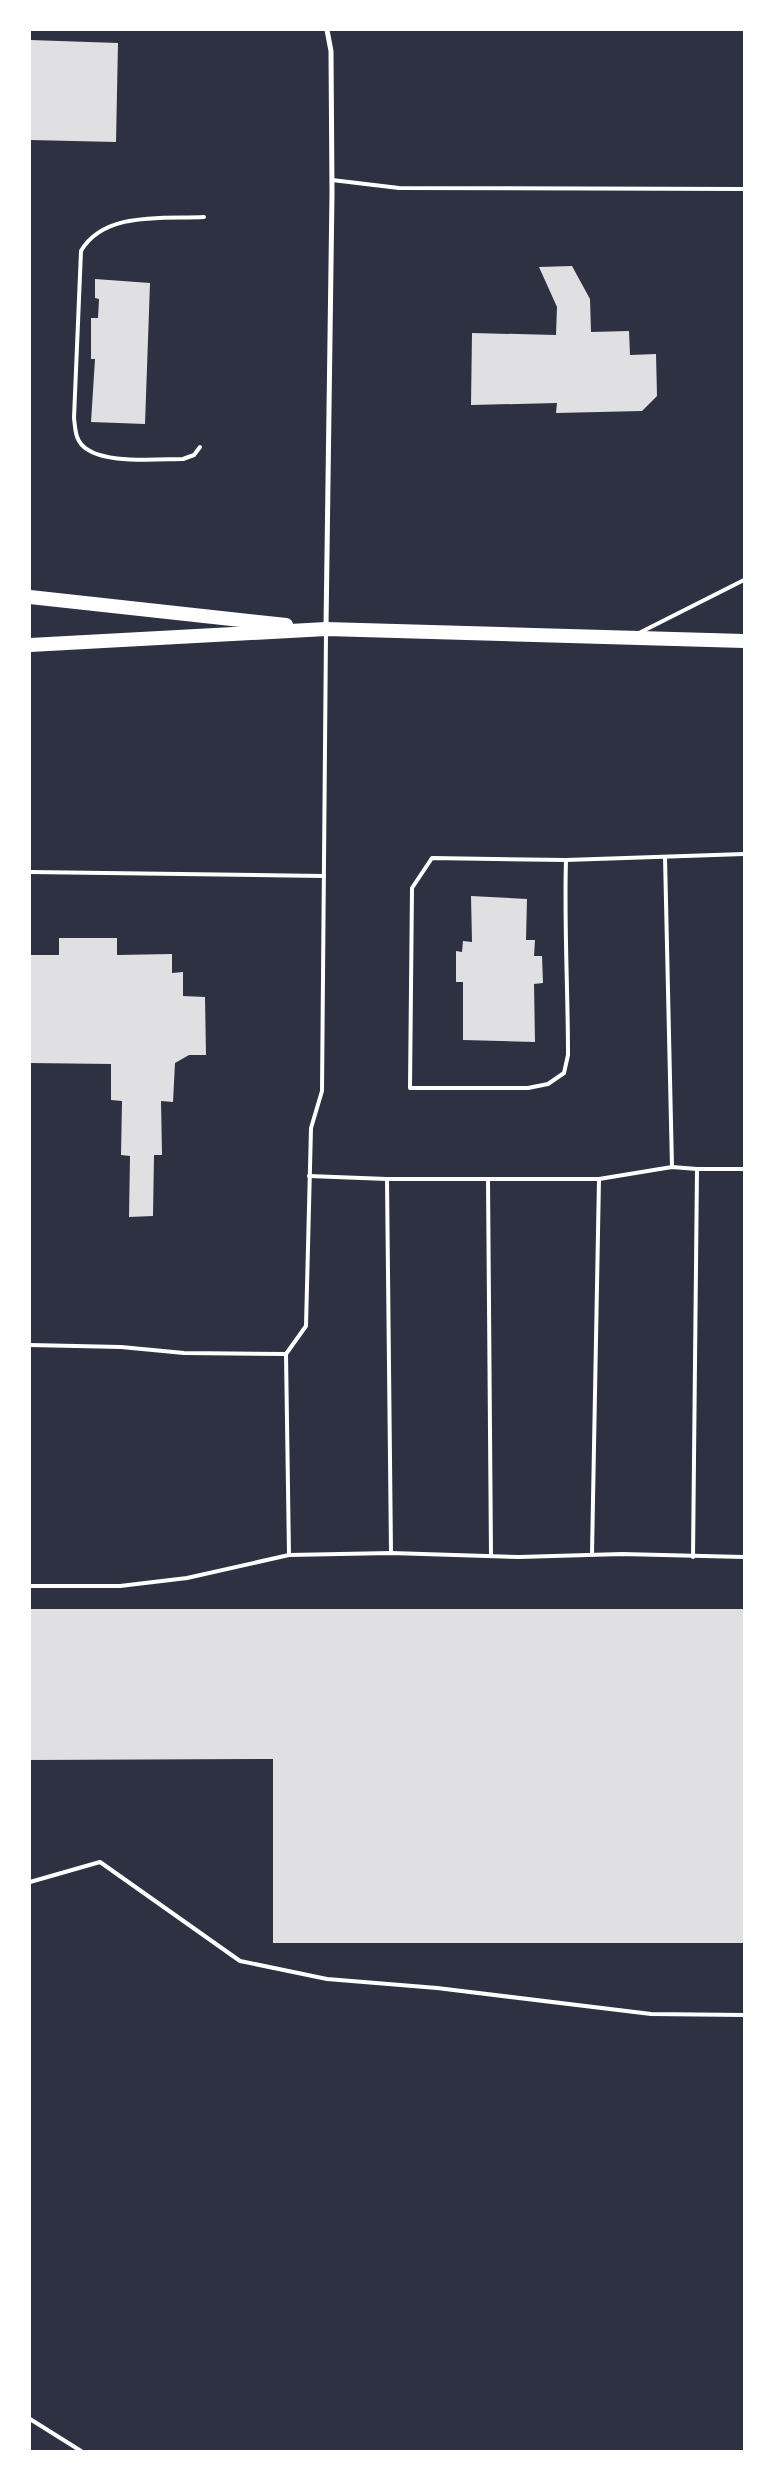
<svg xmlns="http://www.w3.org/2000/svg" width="774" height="2481" viewBox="0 0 774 2481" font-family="Jost,sans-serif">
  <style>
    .building { fill: #e0e0e3 }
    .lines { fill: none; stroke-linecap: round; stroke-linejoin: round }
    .service { stroke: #fff; stroke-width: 4 }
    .minor { stroke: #fff; stroke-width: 5 }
    .trunk { stroke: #fff; stroke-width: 14 }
  </style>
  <rect width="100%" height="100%" fill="#2d3142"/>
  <g class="building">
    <path d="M30,40L118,43L116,142L30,140Z"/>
    <path d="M572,266L590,299L591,332L629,331L630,355L656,354L657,396L642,411L556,413L557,403L471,405L472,333L556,335L557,307L539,267Z"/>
    <path d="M95,279L150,283L145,424L91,422L95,359H91V318H98L99,299L95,298Z"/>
    <path d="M471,896L527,899L526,940H535L534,956H542L543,983L534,984L535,1042L463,1040V982H456V951L462,952L463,941L472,942Z"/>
    <path d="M59,938H117V955L172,954V973L183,972V996L205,997L206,1055H189L175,1063L173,1102L161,1101L162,1155H154L153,1216L129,1217L130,1156L121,1155L122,1101L111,1100V1064L30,1063V955H59Z"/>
    <path d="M30,1609H744V1943H273V1759L30,1760Z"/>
  </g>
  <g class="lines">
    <g class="service">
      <path d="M332,180L399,188L744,189"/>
      <path d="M200,447L194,455L183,459C158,459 93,466 79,441C75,435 75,425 74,418L81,251C104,211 164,219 204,217"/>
      <path d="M639,633L744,580"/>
      <path d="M665,857L672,1167"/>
      <path d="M566,860C564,925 568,990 568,1055L564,1073L548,1084L528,1088H410L412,888L432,858L566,860L744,854"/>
      <path d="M30,872L324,876"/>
      <path d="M309,1176L387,1179H599L672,1167L697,1169H744"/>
      <path d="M387,1179L391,1553"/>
      <path d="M488,1179L491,1556"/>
      <path d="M30,1345L121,1347L184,1353L286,1354"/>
      <path d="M592,1554L599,1179"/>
      <path d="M289,1555L286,1354L306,1326L311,1128L322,1091L326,633"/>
      <path d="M693,1557L697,1169"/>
      <path d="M30,1586H120L187,1578L289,1555L391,1553L519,1557L622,1554L744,1557"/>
      <path d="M30,1882L100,1862L240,1961L327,1979L437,1988L651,2014L744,2015"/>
      <path d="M30,2419L81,2451"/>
    </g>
    <path class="minor" d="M326,627L332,193L331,51L327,30"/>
    <g class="trunk">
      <path d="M30,597L286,625"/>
      <path d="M30,645L326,629L744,641"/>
    </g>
  </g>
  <rect width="774" height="2481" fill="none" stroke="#ffffff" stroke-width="62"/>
</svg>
